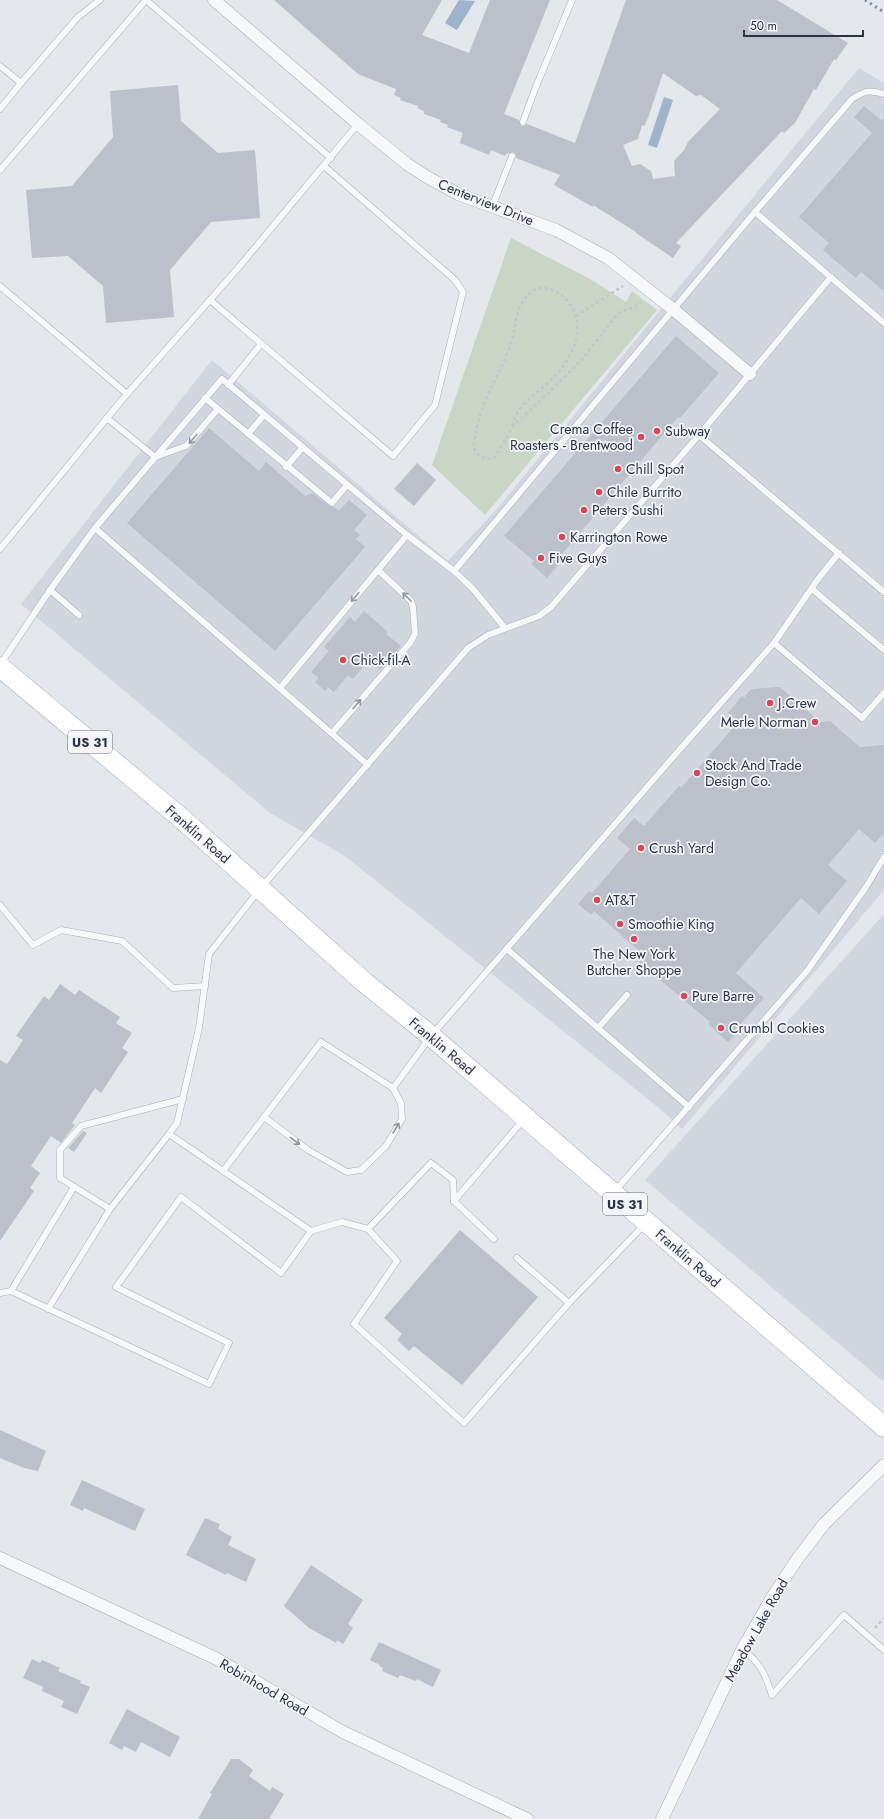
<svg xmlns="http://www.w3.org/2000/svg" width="884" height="1819" viewBox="0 0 884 1819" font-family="Jost,sans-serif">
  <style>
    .built { fill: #d2d6de }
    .green { fill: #c9d6c5 }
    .water { fill: #9fb4cc }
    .building { fill: #bbc0ca; fill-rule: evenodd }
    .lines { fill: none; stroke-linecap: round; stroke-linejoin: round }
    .service-casing { stroke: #a9aeb7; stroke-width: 7 }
    .minor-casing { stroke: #a9aeb7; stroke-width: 13 }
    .primary-casing { stroke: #a3abb8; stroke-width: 21 }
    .path { stroke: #c2c5cb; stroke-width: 2.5; stroke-dasharray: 3 3; stroke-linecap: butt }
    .service { stroke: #f7f8fa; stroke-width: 6 }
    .minor { stroke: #f7f8fa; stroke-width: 12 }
    .primary { stroke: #fff; stroke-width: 20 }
    .rail { stroke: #7d8696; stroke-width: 3; stroke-dasharray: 2 4; stroke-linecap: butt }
    .oneway { stroke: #9196a0 }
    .poi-dot { fill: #d1495b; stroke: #f4f6f9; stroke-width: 1.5 }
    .labels { text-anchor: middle; stroke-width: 3.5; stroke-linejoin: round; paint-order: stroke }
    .shield { fill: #f4f6f9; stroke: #676e7b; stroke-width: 1 }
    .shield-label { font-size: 13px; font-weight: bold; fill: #2b3445 }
    .street-label { font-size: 14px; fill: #2b3445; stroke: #f4f6f9 }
    .poi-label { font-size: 14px; fill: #2b3445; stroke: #f4f6f9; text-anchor: start }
  </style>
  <rect width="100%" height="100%" fill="#e4e7ec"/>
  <g class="built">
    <path d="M859,68L884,83V890L682,1129L659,1108L345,856L270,813L21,604L212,360L448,561L496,510Z"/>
    <path d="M884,914V1382L645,1180Z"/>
  </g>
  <path class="green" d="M511,238L592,280L626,302L632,291L657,310L485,515L432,465Z"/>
  <g class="water">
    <path d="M459,0L475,1L457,30L445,23Z"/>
    <path d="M664,97L673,100L657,148L648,145Z"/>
  </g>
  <g class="building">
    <path d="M274,0H442L422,35L469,53L490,0H550L504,114L519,120L521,126H524L527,124L575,143L626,0H777L848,43L836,60L834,59L816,90L814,89L795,123L784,133L782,131L676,243L681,246L673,258L636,233V232L593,205V207L554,185L560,175L516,158V154L513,152L506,154L505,156L491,150L489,155L460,143L463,133L447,127L448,125L440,122L441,120L424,114V111L417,108L418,106L400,100L401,98L394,95L396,89L358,74ZM663,73L696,96L701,95L720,109L688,142L684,150L674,161L675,176L653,179L651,171L640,164L632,166L623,145L638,139L642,125L644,126L648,118Z"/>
    <path d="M178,85L181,121L218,153L255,150L260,218L211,222L170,270L174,317L106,323L103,286L68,256L32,258L26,190L72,186L113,137L110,91Z"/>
    <path d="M864,106L882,121L884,118V291L861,272L856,278L823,250L829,243L799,217L872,133L854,117Z"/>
    <path d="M676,336L719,373L680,418L678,417L557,560L560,563L547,578L531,564L534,561L504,536Z"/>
    <path d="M209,428L259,471L266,462L305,496L313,493L329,506L334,507L339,511L349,500L367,515L354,530L360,535L356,539L365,547L275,651L127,523Z"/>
    <path d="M417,463L436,480L414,506L394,489Z"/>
    <path d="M364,611L388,632L386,634L401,646L380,670L369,660L353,679L348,675L334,692L328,687L325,691L315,682L319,678L311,672L329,651L324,647L350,617L355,622Z"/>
    <path d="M780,687L820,722L830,721L860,747L884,745V833L875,843L859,829L828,865L847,881L819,914L801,898L736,973L764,998L736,1029L738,1031L728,1042L708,1024L710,1022L633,957L638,950L594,911L591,915L578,904L589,891L592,893L630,849L617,838L634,818L644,826L679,786L681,788L738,722L728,713L742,696L744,698L751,689Z"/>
    <path d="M60,984L75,995L79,990L120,1017L116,1023L132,1033L122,1048L128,1052L101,1093L95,1088L72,1123L75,1125L61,1143L51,1136L31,1166L40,1173L30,1188L34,1191L0,1241V1060L7,1064L23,1040L16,1036L44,996L49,1000Z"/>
    <path d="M83,1131L87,1133L74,1152L68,1148Z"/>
    <path d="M460,1230L538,1297L462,1385L414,1346L409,1351L397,1340L402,1334L384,1318Z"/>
    <path d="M0,1430L46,1451L38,1471L24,1468L0,1458Z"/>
    <path d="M82,1480L145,1509L135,1531L84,1508L83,1511L70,1505Z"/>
    <path d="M205,1518L220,1524L218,1529L232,1537L228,1545L256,1559L246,1582L227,1573L226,1575L186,1555Z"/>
    <path d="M311,1565L363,1600L348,1624L353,1628L343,1644L337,1640L336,1643L309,1628L284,1606Z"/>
    <path d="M379,1642L441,1670L433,1687L417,1679L416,1681L400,1675L398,1678L382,1671L383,1668L379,1666L380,1665L370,1660Z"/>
    <path d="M32,1659L40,1663L42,1660L60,1668L58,1671L81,1681L80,1683L90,1687L77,1714L61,1707L64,1701L42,1691L43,1687L23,1678Z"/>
    <path d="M127,1709L180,1737L170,1757L141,1742L136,1752L124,1746L122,1750L109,1743Z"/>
    <path d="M231,1759H239L253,1770L249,1776L270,1791L272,1787L284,1794L269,1819H198L212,1794L210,1793Z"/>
  </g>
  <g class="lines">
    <g class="service-casing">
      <g id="service">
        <path d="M0,66L21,83L0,109"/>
        <path d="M21,83L78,17L100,0"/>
        <path d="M523,122L535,89L572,0"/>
        <path d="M0,170L146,0L331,158"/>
        <path d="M492,207L512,156"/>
        <path d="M755,212L884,323"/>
        <path d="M0,286L127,394L107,418"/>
        <path d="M210,300L393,456L435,405L463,292L455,280L324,166"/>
        <path d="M228,385L261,344"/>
        <path d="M127,394L239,267L358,124"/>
        <path d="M205,398L332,503L347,485"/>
        <path d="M248,434L264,415"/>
        <path d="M699,435L884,592"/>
        <path d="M286,467L303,447"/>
        <path d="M95,528L368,765"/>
        <path d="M0,549L107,418L155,457L186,446L218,409"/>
        <path d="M454,571L755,212L852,99C866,90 869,90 884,94"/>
        <path d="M812,589L884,650"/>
        <path d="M50,590L79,615"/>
        <path d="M774,643L862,718L884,693"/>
        <path d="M0,665L50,590L95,528L222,379L407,535L454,571L473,589L505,628"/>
        <path d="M280,688L407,535"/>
        <path d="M332,733L410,643L415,634L413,607L411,601L378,570"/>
        <path d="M0,905L33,945L61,930L122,941L173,988L205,986"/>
        <path d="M507,949L689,1107"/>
        <path d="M598,1028L627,995"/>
        <path d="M264,1117L308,1150L347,1172L361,1170L386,1146L402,1119L401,1103L393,1088"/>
        <path d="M223,1171L321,1042L393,1088L431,1036L674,756L774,643L818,579L839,553"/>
        <path d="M615,1191L807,971L866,887L884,857"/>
        <path d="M454,1201L494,1239"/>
        <path d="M110,1209L169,1134"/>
        <path d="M368,1229L397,1261L354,1324L464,1423L569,1303L645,1224"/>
        <path d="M311,1231L342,1222L368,1229L431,1163L453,1180L454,1201L524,1119"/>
        <path d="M517,1258L569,1303"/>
        <path d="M11,1291L74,1187"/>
        <path d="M0,1293L11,1291L209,1384L229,1343L116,1287L181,1197L281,1273L311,1231L169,1134L177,1123L199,1028L209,954L260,889L468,648L488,635L539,616L551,607L699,435L831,277"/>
        <path d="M48,1309L110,1209L60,1178V1150L81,1126L183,1099"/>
        <path d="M742,1650C760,1661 766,1676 772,1695L844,1615L884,1650"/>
      </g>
    </g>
    <g class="minor-casing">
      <g id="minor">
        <path d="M214,0L358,124L407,164L427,177L458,194L556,230L608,258L674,310L750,374"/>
        <path d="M0,1558L215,1658L343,1732L527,1819"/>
        <path d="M662,1819L742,1650L773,1596L798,1558L824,1524L884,1465"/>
      </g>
    </g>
    <g class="primary-casing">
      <path id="primary" d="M0,667L181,818L364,982L431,1036L884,1427"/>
    </g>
    <g class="path">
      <path d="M576,316L623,286"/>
      <path d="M513,426C516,404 537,394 551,380C572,360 589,326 567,300C561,293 550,287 541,288C533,290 527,294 524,300C515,312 516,327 512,340C502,373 481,398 476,433C475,437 473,443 474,448C475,454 482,457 487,459L495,457L513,426L555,387L584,357L615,317L620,312L634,307L641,302"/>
      <path d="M875,1628L884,1618"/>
    </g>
    <use href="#service" class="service"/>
    <use href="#minor" class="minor"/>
    <use href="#primary" class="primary"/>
    <path class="rail" d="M865,0L884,12"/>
  </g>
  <defs><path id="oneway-shaft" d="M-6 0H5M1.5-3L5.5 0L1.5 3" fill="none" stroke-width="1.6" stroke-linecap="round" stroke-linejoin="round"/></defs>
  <g class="oneway">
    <use href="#oneway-shaft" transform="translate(193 439) rotate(130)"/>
    <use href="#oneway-shaft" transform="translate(355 597) rotate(130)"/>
    <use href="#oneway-shaft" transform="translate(407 597) rotate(-135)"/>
    <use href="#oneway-shaft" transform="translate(357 704) rotate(-49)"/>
    <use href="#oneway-shaft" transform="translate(396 1128) rotate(-59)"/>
    <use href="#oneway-shaft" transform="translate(295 1141) rotate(37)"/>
  </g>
  <g class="poi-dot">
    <circle cx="657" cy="431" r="4"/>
    <circle cx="641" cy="437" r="4"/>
    <circle cx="618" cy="469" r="4"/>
    <circle cx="599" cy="492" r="4"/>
    <circle cx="584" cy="510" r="4"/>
    <circle cx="562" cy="537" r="4"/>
    <circle cx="541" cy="558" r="4"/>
    <circle cx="343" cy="660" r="4"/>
    <circle cx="770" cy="703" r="4"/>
    <circle cx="815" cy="722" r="4"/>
    <circle cx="697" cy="773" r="4"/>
    <circle cx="641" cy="848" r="4"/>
    <circle cx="597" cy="900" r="4"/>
    <circle cx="620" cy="924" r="4"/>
    <circle cx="634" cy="939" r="4"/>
    <circle cx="684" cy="996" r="4"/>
    <circle cx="721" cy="1028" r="4"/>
  </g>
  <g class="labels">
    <g class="shield">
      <rect x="68" y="731" width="44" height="22" rx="3"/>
      <rect x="603" y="1193" width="44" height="22" rx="3"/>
    </g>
    <g class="shield-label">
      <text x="90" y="747">US 31</text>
      <text x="625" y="1209">US 31</text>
    </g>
    <g class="street-label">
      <text transform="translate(486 202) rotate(22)" y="5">Centerview Drive</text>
      <text transform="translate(198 834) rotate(41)" y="5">Franklin Road</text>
      <text transform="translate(442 1046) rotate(40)" y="5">Franklin Road</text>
      <text transform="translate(688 1258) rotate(41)" y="5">Franklin Road</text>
      <text transform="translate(756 1630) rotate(-61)" y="5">Meadow Lake Road</text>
      <text transform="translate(264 1687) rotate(30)" y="5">Robinhood Road</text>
    </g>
    <g class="poi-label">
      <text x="633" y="434" text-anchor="end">Crema Coffee<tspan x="633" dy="16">Roasters - Brentwood</tspan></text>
      <text x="665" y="436">Subway</text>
      <text x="626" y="474">Chill Spot</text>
      <text x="607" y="497">Chile Burrito</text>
      <text x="592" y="515">Peters Sushi</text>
      <text x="570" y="542">Karrington Rowe</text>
      <text x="549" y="563">Five Guys</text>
      <text x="351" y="665">Chick-fil-A</text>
      <text x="778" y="708">J.Crew</text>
      <text x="807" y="727" text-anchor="end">Merle Norman</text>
      <text x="705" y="770">Stock And Trade<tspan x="705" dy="16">Design Co.</tspan></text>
      <text x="649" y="853">Crush Yard</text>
      <text x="605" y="905">AT&amp;T</text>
      <text x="628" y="929">Smoothie King</text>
      <text x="634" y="959" text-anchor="middle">The New York<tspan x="634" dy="16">Butcher Shoppe</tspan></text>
      <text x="692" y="1001">Pure Barre</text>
      <text x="729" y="1033">Crumbl Cookies</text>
    </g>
  </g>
  <path d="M744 30v6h119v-6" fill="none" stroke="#2b3445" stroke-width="2"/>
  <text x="750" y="30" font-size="12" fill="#2b3445" stroke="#f4f6f9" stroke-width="3" paint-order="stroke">50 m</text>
</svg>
